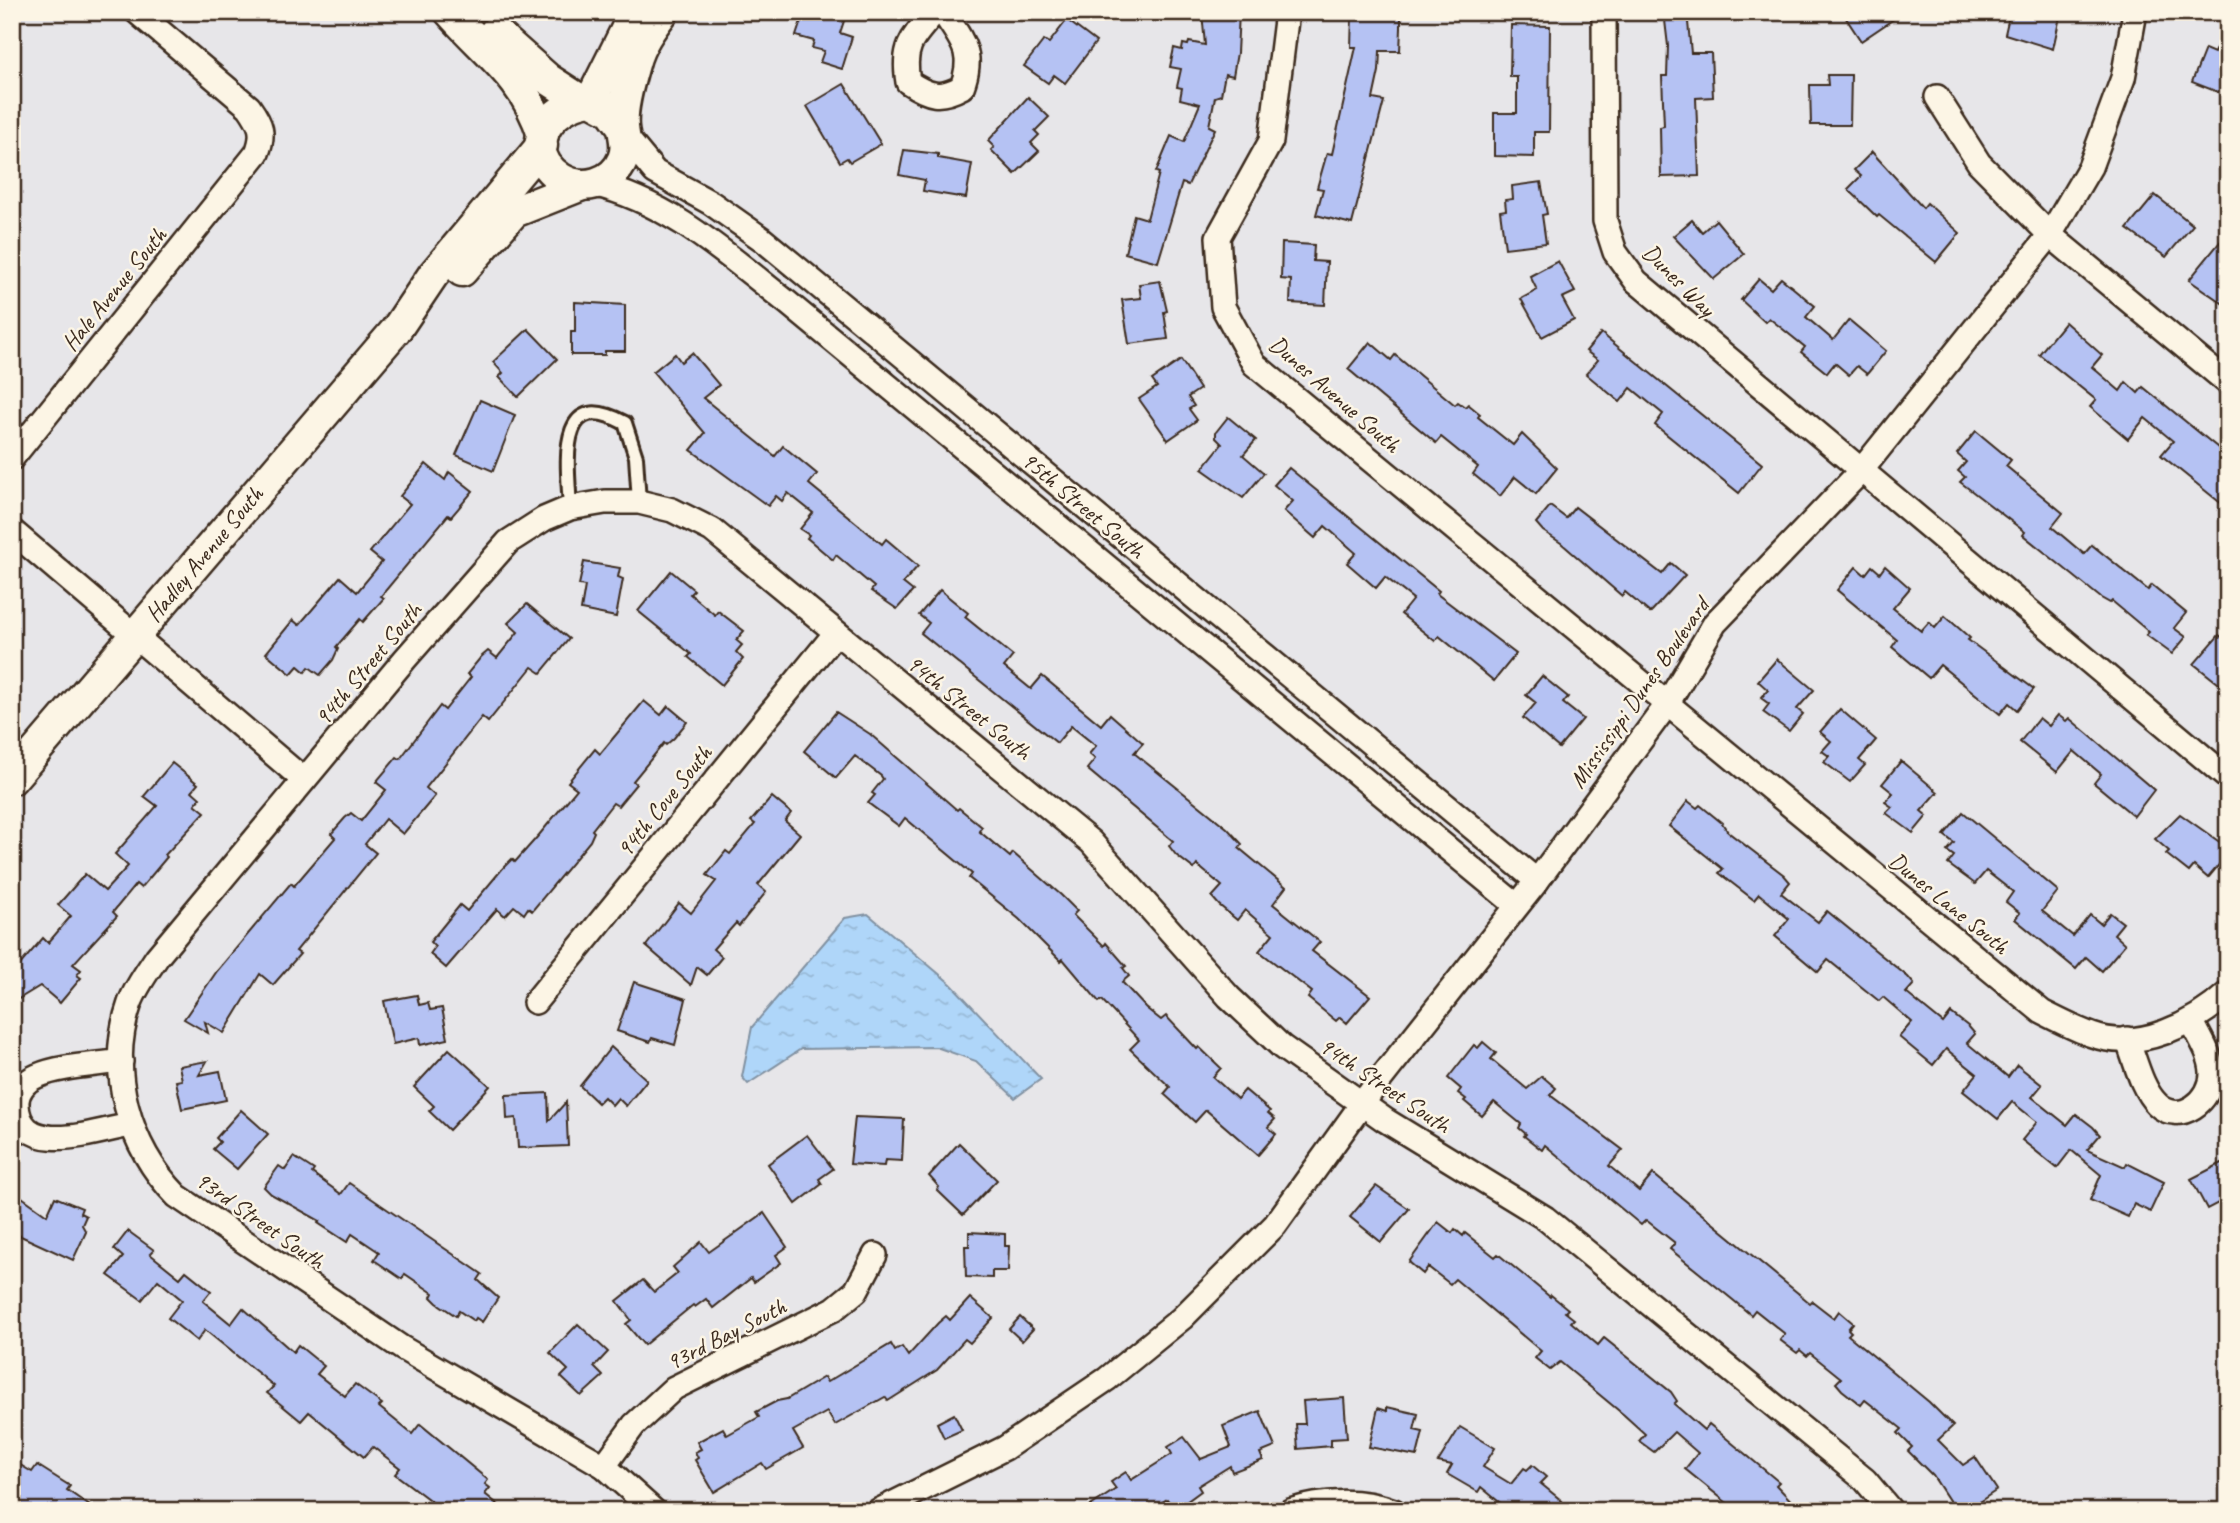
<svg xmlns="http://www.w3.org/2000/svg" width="2240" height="1523" viewBox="0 0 2240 1523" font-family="Caveat,sans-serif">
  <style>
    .water { fill: url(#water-ripples); stroke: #8191a1; stroke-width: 2 }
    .building { fill: #b5c2f3; stroke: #3b2a1e; stroke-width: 2 }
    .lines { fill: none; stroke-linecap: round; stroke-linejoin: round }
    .service-casing { stroke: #3b2a1e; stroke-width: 18 }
    .minor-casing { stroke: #3b2a1e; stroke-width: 28 }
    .tertiary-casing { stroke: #3b2a1e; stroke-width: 35 }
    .service { stroke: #fcf5e5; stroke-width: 12 }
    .minor { stroke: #fcf5e5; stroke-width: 23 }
    .tertiary { stroke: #fcf5e5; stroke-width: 30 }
    .labels { text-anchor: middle; stroke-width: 5; stroke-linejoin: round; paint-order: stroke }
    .street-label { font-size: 24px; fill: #3b2a1e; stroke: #fcf5e5 }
  </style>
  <defs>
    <pattern id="water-ripples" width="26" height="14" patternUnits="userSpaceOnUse" patternTransform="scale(1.75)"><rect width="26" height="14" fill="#afd6f9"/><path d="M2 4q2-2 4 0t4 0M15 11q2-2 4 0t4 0" fill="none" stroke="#97b8d5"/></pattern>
  </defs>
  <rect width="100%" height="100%" fill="#e7e6e9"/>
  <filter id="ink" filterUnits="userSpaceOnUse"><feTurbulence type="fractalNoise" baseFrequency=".0143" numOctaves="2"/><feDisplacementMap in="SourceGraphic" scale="14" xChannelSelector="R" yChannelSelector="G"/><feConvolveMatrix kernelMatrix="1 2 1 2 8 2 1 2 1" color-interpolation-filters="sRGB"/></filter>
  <g filter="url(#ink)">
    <path class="water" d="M868,914L951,984L1041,1079L1015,1098L976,1061L936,1047L801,1049L748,1084L742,1077L752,1027L845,918Z"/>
    <g class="building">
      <path d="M804,12H847L840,33L852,37L842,69L820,62L824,51L812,48L814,41L796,36Z"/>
      <path d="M1202,12H1239L1237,53L1233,76L1225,74L1221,95L1215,97L1209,126L1215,129L1188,185L1182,183L1158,262L1125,253L1134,215L1147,219L1159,173L1156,172L1171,136L1184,142L1200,104L1180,99L1182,88L1177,87L1181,69L1170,67L1174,48L1182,50L1183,44L1188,45L1189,42L1205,45Z"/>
      <path d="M1355,12H1401V28L1400,51H1380L1379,71L1373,99L1384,101L1352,224L1316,215L1323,189L1317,188L1327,153L1332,154L1356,47H1351L1352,14Z"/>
      <path d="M1664,12H1687L1691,53H1711L1713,97L1696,98L1699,176L1661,177L1660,127L1664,126L1662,76H1667L1668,46Z"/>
      <path d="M1842,12H1904L1861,41Z"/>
      <path d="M2010,12H2061L2053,49L2005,34Z"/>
      <path d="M1067,20L1096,42L1065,83L1054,75L1048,83L1024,66L1044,40L1049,43Z"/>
      <path d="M2228,22V96L2192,82L2205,49L2214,53Z"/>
      <path d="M1511,25L1550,26L1549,132H1534V157L1494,156V113H1517V77H1510Z"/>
      <path d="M1827,75H1851L1850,125H1811L1810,85H1828Z"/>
      <path d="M844,84L881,144L850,162L847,158L840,162L807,106Z"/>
      <path d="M1028,97L1049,117L1035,131L1039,135L1031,143L1039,151L1015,174L991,150L994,147L988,141Z"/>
      <path d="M904,150L938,154V158L972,164L966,198L923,191L925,180L899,175Z"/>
      <path d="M1872,152L1923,208L1927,203L1960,233L1936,262L1879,215L1877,217L1848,189L1861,176L1854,170Z"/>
      <path d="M1541,182L1547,214L1542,215L1546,243L1505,248L1500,211L1506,210L1505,200L1513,199L1512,186Z"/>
      <path d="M2155,195L2193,225L2166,257L2127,229Z"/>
      <path d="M1692,220L1702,232L1716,220L1744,254L1714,279L1673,236Z"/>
      <path d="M2228,232V307L2189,280Z"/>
      <path d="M1282,243L1314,245L1313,261L1327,262L1325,305L1290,303L1291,280L1281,279Z"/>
      <path d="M1558,261L1575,292L1562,298L1574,320L1542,337L1521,299L1537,290L1530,276Z"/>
      <path d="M1781,278L1815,306L1806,317L1833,340L1849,320L1886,351L1867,374L1857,366L1849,375L1835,363L1827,373L1801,352L1805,347L1769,318L1765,322L1741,300L1759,279L1771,289Z"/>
      <path d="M1160,281L1167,311L1164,312L1168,339L1129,344L1122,300L1141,298L1139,284Z"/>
      <path d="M575,302L625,305V351H605V355H571V332H575Z"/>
      <path d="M2065,322L2102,355L2092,367L2120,391L2126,382L2138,393L2143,387L2228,456V509L2161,455L2173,441L2145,418L2128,439L2090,407L2096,400L2039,354Z"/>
      <path d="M528,329L557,359L518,397L499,377L503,373L493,362Z"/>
      <path d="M1601,333L1762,464L1739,493L1655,425L1663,414L1631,388L1620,402L1586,374L1598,360L1586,351Z"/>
      <path d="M1370,342L1391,360L1395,355L1455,405L1458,402L1465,407L1468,404L1480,414L1478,417L1513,445L1522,434L1557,468L1536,494L1515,477L1500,496L1473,474L1478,467L1441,437L1436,443L1348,369Z"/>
      <path d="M692,353L719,385L703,398L775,456L783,446L817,474L809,484L882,544L886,539L918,566L903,583L913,591L897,609L871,591L874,587L836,555L833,560L807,538L809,535L800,529L813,513L788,493L782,501L776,496L768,506L691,450L705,433L653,372L675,354L681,362Z"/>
      <path d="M1181,360L1200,389L1188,397L1194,406L1189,409L1197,420L1168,440L1139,399L1157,387L1152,380Z"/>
      <path d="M480,400L515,415L493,471L456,455Z"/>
      <path d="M1228,417L1256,440L1243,455L1264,473L1243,498L1202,469L1222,444L1216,438V432Z"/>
      <path d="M1976,431L2011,460L2006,466L2063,513L2052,527L2084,554L2092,545L2148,590L2152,585L2186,613L2174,628L2186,637L2172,654L2146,635L2149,632L2112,601L2110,603L2101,598L2023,535L2025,532L1960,482L1965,477L1958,471L1966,462L1957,454Z"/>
      <path d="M426,464L445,480L449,472L473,491L451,517L448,515L381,596L384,598L363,622L360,619L336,647L338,649L333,660L320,675L309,667L305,672L298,666L291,674L266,653L293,620L299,625L340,577L357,592L382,562L370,552L410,504L400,496Z"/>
      <path d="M1289,468L1439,591L1437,594L1516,654L1494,681L1439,636L1435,641L1401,614L1413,599L1385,577L1376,588L1347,563L1356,553L1325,526L1315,538L1284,511L1293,501L1274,485Z"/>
      <path d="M1550,506L1566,518L1575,507L1662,574L1671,563L1685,575L1650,613L1625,592L1622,596L1561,543L1543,531L1536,523Z"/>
      <path d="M584,562L620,568L618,577L623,579L616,617L581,610L585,586L579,585Z"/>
      <path d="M1872,566L1880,573L1885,566L1910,588L1893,608L1921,631L1929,622L1935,628L1945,616L1970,638L1968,640L2034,689L2017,710L2009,703L2000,714L1940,665L1929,678L1892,647L1897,640L1837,590L1856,567L1865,575Z"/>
      <path d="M671,571L694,590L690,594L715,615L718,611L744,631L736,640L742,645L736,652L743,659L722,685L688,657L691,654L638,611Z"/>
      <path d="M940,590L968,613L965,617L1013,656L1004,667L1031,689L1042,676L1101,725L1110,714L1143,743L1134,753L1227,828L1242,844L1239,848L1286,887L1273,904L1320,942L1312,951L1370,996L1347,1023L1340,1017L1336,1021L1308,998L1312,992L1259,951L1273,934L1245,910L1237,920L1219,905L1212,897L1222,886L1197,865L1194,869L1176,855L1169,846L1173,841L1087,769L1095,759L1089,754L1096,746L1071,726L1057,743L921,633L929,623L919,615Z"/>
      <path d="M527,604L569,639L541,673L532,667L488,722L482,717L426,788L435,796L403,834L385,819L365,844L376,853L296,951L300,954L273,985L260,974L224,1033L205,1022L208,1033L184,1019L217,971L291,883L294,886L335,838L331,834L345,818L351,813L361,821L386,790L376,782L397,757L400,759L440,706L445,710L471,677L467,674L481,657L488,651L497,658L518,632L508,623Z"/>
      <path d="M2219,635L2228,642V691L2194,664Z"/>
      <path d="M1777,659L1814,690L1797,709L1803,714L1789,731L1763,712L1769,704L1761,698L1768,690L1758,681Z"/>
      <path d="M1542,676L1568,697L1563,703L1583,719L1559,748L1523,718L1536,703L1526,695Z"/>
      <path d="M644,701L661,715L668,706L687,722L674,738L666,745L664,743L633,781L636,784L618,806L613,803L592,830L594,832L590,841L532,911L528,908L524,914L514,906L505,916L497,909L446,968L430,954L435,947L430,942L460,905L467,911L503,868L512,859L515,862L539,835L577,789L568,782L595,749L600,754Z"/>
      <path d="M1840,709L1876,740L1859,760L1865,765L1850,782L1824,762L1829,756L1822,751L1831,741L1820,732Z"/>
      <path d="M836,712L870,734L957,810L959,808L982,827L979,831L1010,857L1013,853L1061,895L1077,911L1073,915L1104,946L1106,943L1126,966L1123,968L1129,976L1122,982L1146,1008L1161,1020L1166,1016L1197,1049L1199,1047L1221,1068L1213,1077L1237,1099L1245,1090L1270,1111L1268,1113L1275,1119L1268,1127L1276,1134L1258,1155L1206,1110L1195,1122L1164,1094L1170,1087L1130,1049L1139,1040L1102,1000L1099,1002L1063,959L1061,961L1019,919L969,878L972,874L905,818L899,826L868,803L875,795L872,793L883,779L881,776L855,756L836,778L804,751Z"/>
      <path d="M2058,715L2066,721L2069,718L2154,790L2134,816L2094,783L2101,774L2074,751L2057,772L2020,742L2039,718L2049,726Z"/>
      <path d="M1901,761L1938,792L1921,811L1927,816L1913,833L1886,813L1892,807L1885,802L1893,793L1882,784Z"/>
      <path d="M172,763L198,784L192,791L200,798L195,804L205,812L165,855L167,857L141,888L136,884L113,912L117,916L73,964L81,970L77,975L81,978L60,1003L40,986L12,1003V974L43,938L48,943L71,916L58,905L85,874L105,891L128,866L115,854L157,806L144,796Z"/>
      <path d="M772,797L791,813L785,821L800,834L758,885L766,892L739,926L736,923L713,949L722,957L707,975L697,967L691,985L646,946L679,903L691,913L716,881L707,875L726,851L730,854L755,824L751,821Z"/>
      <path d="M1688,801L1697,808L1700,805L1722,823L1728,832L1784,875L1790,882L1781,893L1818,922L1827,911L1908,977L1914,984L1906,993L1943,1023L1951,1013L1969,1027L1975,1034L1967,1043L2008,1077L2017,1065L2042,1085L2032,1097L2067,1125L2076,1114L2093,1127L2100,1135L2087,1150L2125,1167L2127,1163L2164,1182L2150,1212L2134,1204L2128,1217L2090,1200L2101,1175L2071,1150L2057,1168L2022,1140L2037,1122L2012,1102L1998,1119L1963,1091L1977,1074L1946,1049L1933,1065L1899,1037L1912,1022L1883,997L1879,1001L1828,960L1818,972L1775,936L1789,919L1759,894L1754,900L1719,873L1723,869L1669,826Z"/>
      <path d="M1963,812L2058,891L2042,911L2073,936L2090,915L2101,924L2110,913L2123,923L2114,934L2125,944L2102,971L2086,957L2076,969L2015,919L2020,913L2006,902L2013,892L1986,871L1975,884L1948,864L1954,856L1947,851L1954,843L1944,835Z"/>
      <path d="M2180,814L2228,848V854L2208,878L2194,866L2189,872L2166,854L2169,851L2155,839Z"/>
      <path d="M634,982L686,999L675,1045L652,1038L650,1042L617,1031Z"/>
      <path d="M417,995L419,1005L428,1003L430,1010L442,1008L448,1039L420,1045L419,1038L393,1044L384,1001Z"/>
      <path d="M1483,1042L1496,1053L1491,1059L1527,1089L1542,1076L1556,1088L1550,1095L1623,1150L1609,1166L1639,1191L1653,1174L1810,1303L1812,1301L1834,1318L1839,1311L1853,1323L1848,1329L1851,1332L1848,1335L1929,1402L1953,1426L1938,1440L1963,1465L1975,1457L1997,1490L1979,1502L1985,1511H1956L1933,1476L1908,1451L1912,1447L1898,1433L1902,1429L1865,1400L1861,1405L1842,1390L1836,1383L1841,1378L1810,1353L1807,1356L1800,1350L1797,1353L1780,1340L1785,1334L1755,1310L1751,1315L1733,1300L1670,1249L1675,1243L1646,1220L1641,1225L1545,1145L1542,1150L1524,1136L1526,1134L1519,1128L1521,1124L1494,1102L1482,1116L1464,1101L1466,1099L1458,1093L1461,1089L1448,1078L1474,1045L1478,1048Z"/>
      <path d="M611,1047L647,1080L626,1106L618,1098L612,1105L604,1097L598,1103L580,1086Z"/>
      <path d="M449,1049L490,1086L449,1130L429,1111L434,1106L414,1087Z"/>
      <path d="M207,1061L199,1075L220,1071L226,1100L182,1109L176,1081L182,1080L179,1066Z"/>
      <path d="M548,1093L549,1121L566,1102L568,1146L518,1148L516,1118L507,1119L506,1095Z"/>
      <path d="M241,1110L268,1134L237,1169L213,1149L220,1142L216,1138Z"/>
      <path d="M855,1117L904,1119L902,1161L885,1160L884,1166L850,1164Z"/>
      <path d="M807,1135L833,1169L819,1179L822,1184L796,1204L768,1164Z"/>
      <path d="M959,1143L997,1180L963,1215L937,1190L939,1187L929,1176Z"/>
      <path d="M294,1157L314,1170L312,1173L341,1194L349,1183L482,1274L478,1280L498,1298L482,1322L476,1318L474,1321L459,1311L456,1316L437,1303L431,1297L433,1293L405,1274L402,1279L374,1260L379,1252L352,1234L347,1242L318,1223L320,1221L271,1194L264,1187L279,1166L285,1170Z"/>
      <path d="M2228,1160V1198L2207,1209L2191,1179Z"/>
      <path d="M1376,1186L1409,1209L1381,1242L1350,1217Z"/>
      <path d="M12,1190L47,1215L55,1197L82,1208L80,1213L86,1216L82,1225L86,1232L73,1260L12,1232Z"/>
      <path d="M764,1213L787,1247L776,1255L781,1263L754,1282L751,1278L713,1308L706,1299L695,1307L693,1305L644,1345L626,1324L631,1320L617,1301L643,1280L654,1292L678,1273L673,1267L701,1242L709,1252Z"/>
      <path d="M1438,1222L1452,1233L1455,1229L1463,1236L1465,1233L1495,1257L1498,1254L1550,1297L1551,1295L1568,1309L1565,1312L1574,1319L1571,1322L1598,1345L1604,1338L1671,1392L1677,1401L1674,1404L1704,1430L1709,1424L1726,1438L1779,1482L1776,1485L1801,1511H1737L1685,1469L1698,1453L1674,1432L1654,1452L1639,1441L1645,1434L1624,1415L1560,1362L1550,1370L1535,1358L1541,1351L1455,1279L1450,1284L1428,1267L1423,1274L1409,1262Z"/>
      <path d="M128,1231L154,1250L150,1254L180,1278L186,1271L211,1291L203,1301L231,1324L243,1308L293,1352L298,1345L324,1366L317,1374L345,1396L355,1384L382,1404L379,1407L412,1434L420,1424L488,1480L485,1484L490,1488L485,1494L506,1511H444L395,1474L400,1468L373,1447L364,1457L309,1412L301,1421L267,1393L274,1386L205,1330L197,1341L168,1318L182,1300L158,1280L142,1300L108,1275L123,1257L114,1249Z"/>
      <path d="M969,1232L1005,1234V1246H1009L1008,1271H992V1278L966,1277L965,1246H969Z"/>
      <path d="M970,1298L993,1318L970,1343L965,1339L937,1370L888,1401L885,1397L835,1425L827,1412L793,1431L803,1448L766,1469L762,1463L714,1492L695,1460L698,1458L695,1452L701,1449L697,1442L723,1428L727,1435L759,1417L756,1412L777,1401L787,1399L824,1377L827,1382L891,1344L895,1351L902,1347L908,1356L938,1323L946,1316L950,1320Z"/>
      <path d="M1020,1317L1033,1329L1022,1341L1009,1329Z"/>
      <path d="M578,1324L608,1352L594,1367L603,1376L581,1396L561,1377L568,1370L550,1353Z"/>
      <path d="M1344,1398L1347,1438L1331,1439V1446L1298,1449L1296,1424H1305L1303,1401Z"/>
      <path d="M1387,1407L1418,1414L1414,1430L1423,1432L1417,1456L1369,1447L1378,1408L1387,1411Z"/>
      <path d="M1260,1411L1275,1447L1260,1453L1263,1460L1232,1472L1230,1466L1198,1486L1201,1491L1175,1510L1167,1499L1148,1511H1083L1116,1489L1111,1482L1126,1472L1131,1480L1172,1454L1168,1447L1184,1437L1201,1459L1231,1447L1223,1426Z"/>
      <path d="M954,1414L962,1430L944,1438L937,1423Z"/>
      <path d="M1460,1427L1495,1448L1483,1467L1511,1484L1524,1468L1527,1470L1532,1465L1546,1477L1540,1483L1562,1501L1554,1511H1510L1481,1487L1478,1492L1447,1474L1452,1465L1438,1462Z"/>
      <path d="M12,1460L32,1472L37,1465L70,1486L67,1490L97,1511H12Z"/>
    </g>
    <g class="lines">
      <g class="service-casing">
        <path id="service" d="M570,508C568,467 555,385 625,423L636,457L639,502"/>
      </g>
      <g class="minor-casing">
        <g id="minor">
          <path d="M935,12C912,38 902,46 908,82C929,96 940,99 962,87C975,53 962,41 943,12"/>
          <path d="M1287,12L1271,141L1218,237L1223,307L1254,364L2042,1012C2058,1020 2075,1029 2092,1035C2139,1052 2194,1024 2228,993"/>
          <path d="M1604,12L1605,221L1615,252L1636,281L2228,778"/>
          <path d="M1937,97L1979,163L2050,235L2228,383"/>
          <path d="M626,137L655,172L711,203L762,239L1537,881"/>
          <path d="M593,184C670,202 727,255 788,303L1516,905"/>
          <path d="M12,458L257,153C265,133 261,124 249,107L137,12"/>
          <path d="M12,531L304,780"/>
          <path d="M535,1002L835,634"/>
          <path d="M2127,1039C2135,1059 2141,1088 2157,1104C2179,1126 2213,1101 2212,1072C2211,1054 2200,1038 2192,1022"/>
          <path d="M121,1061C95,1065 60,1066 37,1076C25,1081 16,1092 17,1105C20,1159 97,1131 130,1125"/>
          <path d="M604,1466L634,1425L674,1388L834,1309L856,1291L875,1255"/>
          <path d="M654,1511L604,1466L402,1348L177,1196C129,1147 106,1071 130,1003C136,987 147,972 157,957L405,659L508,542L544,519L570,508L605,502H639L672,510L712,530L1091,842L1229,997L1282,1047L1385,1120L1545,1218L1865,1480L1891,1511"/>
          <path d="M878,1511L1005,1448L1107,1379L1182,1318L1275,1225L1375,1086L1537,881L1635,748L1666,706L1715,623L1860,472L2050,235L2090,167L2123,78L2135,12"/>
          <path d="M1290,1511C1323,1500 1360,1499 1394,1511"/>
        </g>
      </g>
      <g class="tertiary-casing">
        <g id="tertiary">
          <path d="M450,12C488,55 525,78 543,135"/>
          <path d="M495,32L548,79L582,101"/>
          <path d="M591,100L635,12"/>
          <path d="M623,127L611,111L591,100C549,104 519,150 560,178C582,192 613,184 623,159C628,147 624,139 623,127C621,108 629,82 634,64C639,44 651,28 663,12"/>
          <path d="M462,271L514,212L582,185"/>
          <path d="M12,779L396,330L433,275L542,145"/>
        </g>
      </g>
      <use href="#service" class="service"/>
      <use href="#minor" class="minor"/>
      <use href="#tertiary" class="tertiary"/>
    </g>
  </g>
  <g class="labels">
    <g class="street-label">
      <text transform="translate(1679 280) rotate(45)" y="8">Dunes Way</text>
      <text transform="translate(114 289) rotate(-51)" y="8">Hale Avenue South</text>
      <text transform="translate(1335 394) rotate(41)" y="8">Dunes Avenue South</text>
      <text transform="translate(1083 505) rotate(40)" y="8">95th Street South</text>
      <text transform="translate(204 554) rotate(-50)" y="8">Hadley Avenue South</text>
      <text transform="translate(368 664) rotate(-50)" y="8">94th Street South</text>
      <text transform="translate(1639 693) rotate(-55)" y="8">Mississippi Dunes Boulevard</text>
      <text transform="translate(969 707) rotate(39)" y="8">94th Street South</text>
      <text transform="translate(664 801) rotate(-51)" y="8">94th Cove South</text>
      <text transform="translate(1949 903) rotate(39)" y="8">Dunes Lane South</text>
      <text transform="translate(1385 1085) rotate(34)" y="8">94th Street South</text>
      <text transform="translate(260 1220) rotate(35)" y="8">93rd Street South</text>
      <text transform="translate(726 1334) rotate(-27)" y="8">93rd Bay South</text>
    </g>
  </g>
  <rect width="2240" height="1523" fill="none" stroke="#fcf5e5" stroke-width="42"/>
  <rect x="21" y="21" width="2198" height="1481" fill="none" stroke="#3b2a1e" stroke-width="2.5" filter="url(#ink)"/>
</svg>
